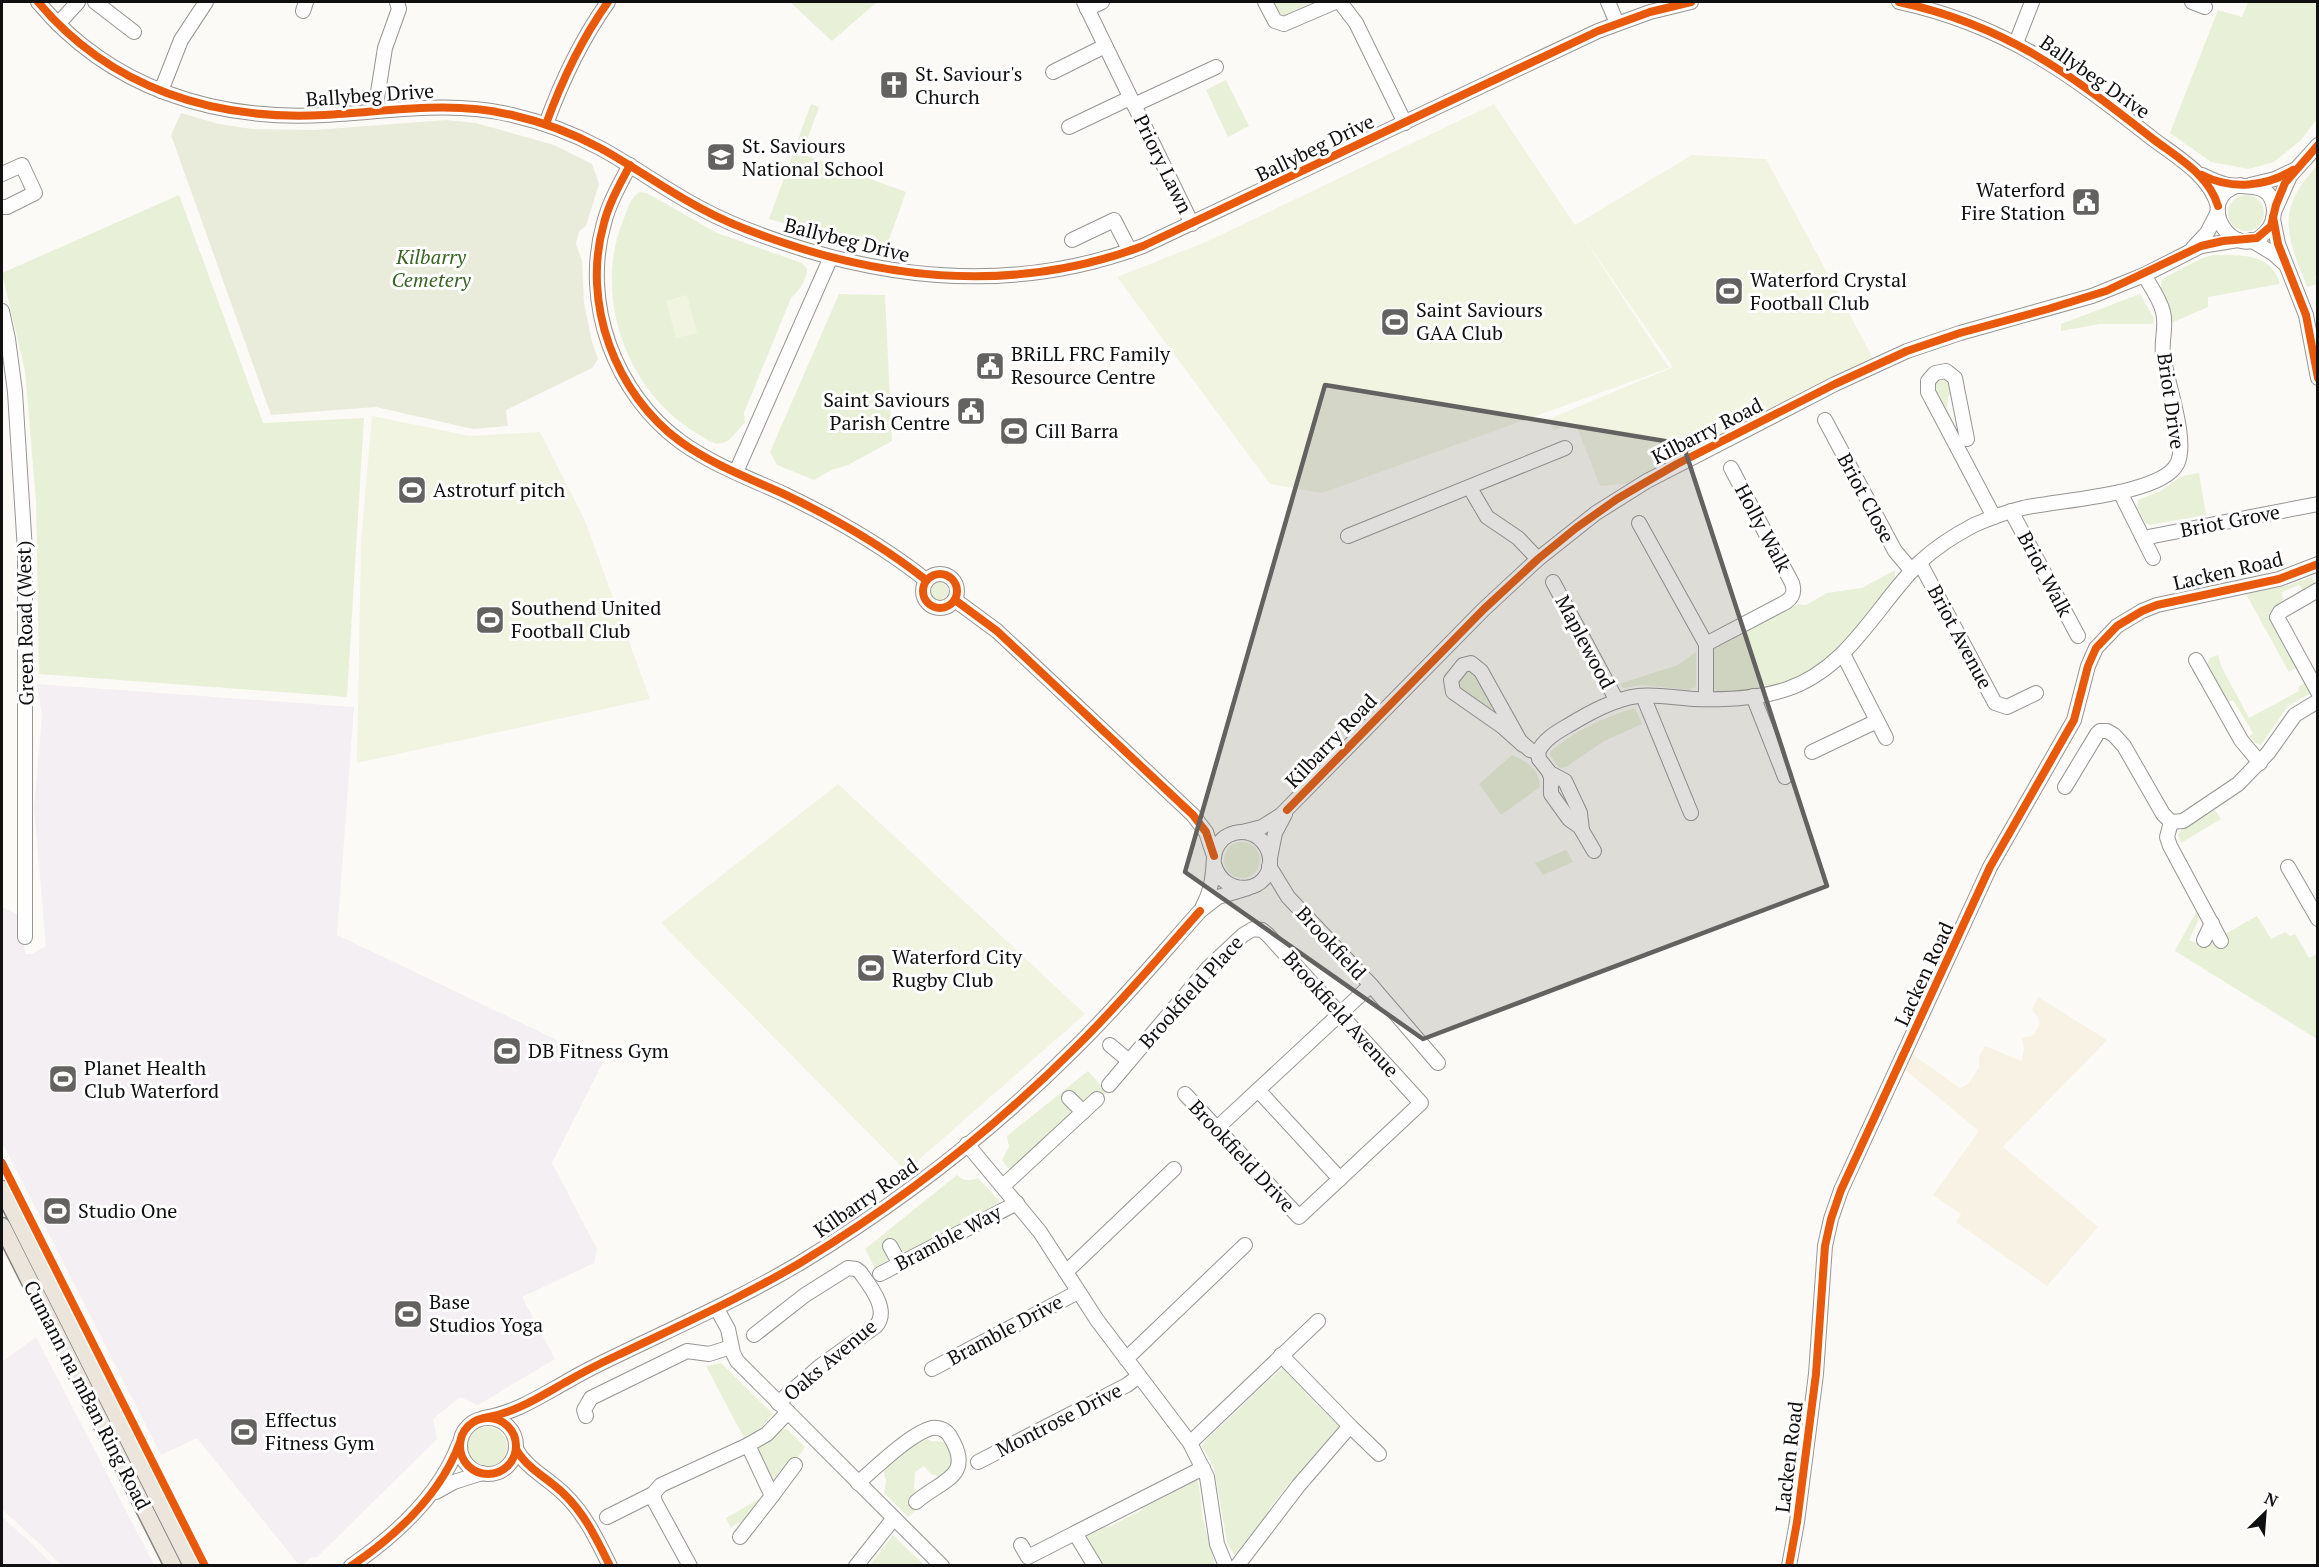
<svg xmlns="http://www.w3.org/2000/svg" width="2319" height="1567" viewBox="0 0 2319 1567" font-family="'PT Serif',serif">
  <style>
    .industrial { fill: #f3eff2 }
    .farmland { fill: #f7f2e4 }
    .green { fill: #e9f0d8 }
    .cemetery { fill: #eaecdb }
    .pitch { fill: #f1f4e1 }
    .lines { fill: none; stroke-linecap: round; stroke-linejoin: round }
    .minor-casing { stroke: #969594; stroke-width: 16 }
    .major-casing { stroke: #848381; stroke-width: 19 }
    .minor { stroke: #fffefe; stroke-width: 14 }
    .major { stroke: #ebe5dc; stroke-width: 16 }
    .cycleway-casing { stroke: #fff; stroke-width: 11 }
    .cycleway { stroke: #e8590c; stroke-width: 8 }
    .marked { fill: #636260; fill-opacity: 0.2; stroke: #636260; stroke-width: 4.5; stroke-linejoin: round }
    .labels { text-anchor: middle; stroke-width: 6; stroke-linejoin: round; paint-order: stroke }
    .poi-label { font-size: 20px; fill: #101010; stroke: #fff; text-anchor: start }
    .street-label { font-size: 20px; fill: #101010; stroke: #fff }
    .park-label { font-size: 20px; font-style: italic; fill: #3a6424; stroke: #fff }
  </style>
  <rect width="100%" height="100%" fill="#fcfaf6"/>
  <g class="industrial">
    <path d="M37,684L354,707L337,935L603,1062L552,1163L597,1249L594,1263L522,1297L555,1359L478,1405L460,1397L433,1419L437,1439L317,1557L310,1558L304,1565H299L197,1438L161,1455L2,1142V907L21,916L25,954H32L46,946L34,808L42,716Z"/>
    <path d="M36,1337L154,1565H61L38,1542L2,1509V1362Z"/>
    <path d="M2,1517L32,1544L53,1565H2Z"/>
  </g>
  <path class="farmland" d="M2038,997L2107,1040L2003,1147L2098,1227L2047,1286L1956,1222L1961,1214L1933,1195L1979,1131L1904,1069L1912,1054L1960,1088L1968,1084L1979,1068V1056L1985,1046L2022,1061L2024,1049L2022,1038L2034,1035L2039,1025L2038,1017L2032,1010Z"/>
  <g class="green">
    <path d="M790,2H877L832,41Z"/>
    <path d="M1271,2H1313L1279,18Z"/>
    <path d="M2248,2H2318L2317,119L2301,140L2274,162L2249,169L2211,162L2170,133L2218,10L2242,17Z"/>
    <path d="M1226,80L1249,126L1228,137L1206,90Z"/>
    <path d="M811,104L819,107L802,154L906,192L885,251L769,219Z"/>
    <path d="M2316,167L2318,275L2315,276L2317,284L2307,287C2287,236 2275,211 2316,167Z"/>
    <path d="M639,192L647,193L717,233L802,263L807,269C806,281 800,290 791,298L744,413L745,422C739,428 732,441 722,443C714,446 705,438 698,434C628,394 593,298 622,223C627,212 629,199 639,192Z"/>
    <path d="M179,195L263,423L364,418L347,697L39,674L36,501L25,371L2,273Z"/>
    <circle cx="2246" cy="213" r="18"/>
    <path d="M2213,255C2238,255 2272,252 2280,284L2208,297V307L2169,324L2160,290L2162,279L2200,259Z"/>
    <path d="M839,294L885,295L892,441L848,465L831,470L814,480L777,465L770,452Z"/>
    <path d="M2140,294L2154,318L2153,324H2100L2061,331V324Z"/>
    <path d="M1947,377L1954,394L1948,396L1947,409L1962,438L1960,441L1931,388L1936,378Z"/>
    <path d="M2199,473L2206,515L2150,525L2145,523L2137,506L2138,500L2159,492L2182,476Z"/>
    <path d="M1895,570V578L1897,580C1867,617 1836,666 1789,682C1767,690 1744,691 1720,692L1715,690L1712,686V651L1718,643L1798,604L1806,605L1827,593L1862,588Z"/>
    <path d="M2312,577L2316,584L2303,591L2299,585L2282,592L2283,604L2269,613L2298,667L2289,672L2246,594L2289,585Z"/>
    <circle cx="939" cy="591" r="9"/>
    <path d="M1696,652V687L1689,690L1642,685L1623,688L1619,684L1678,665Z"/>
    <path d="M2218,655L2222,668L2249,718L2299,691L2298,687L2305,683L2311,693L2288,706L2261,745L2254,742L2250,736L2253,733L2233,700L2225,703L2206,666L2210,658Z"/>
    <path d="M1465,669L1474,671L1493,703L1491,710L1458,691L1457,678Z"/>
    <path d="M1635,708L1642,724L1604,741L1566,767L1559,768L1550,755V752C1574,731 1605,717 1635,708Z"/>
    <path d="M1512,755C1525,760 1541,771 1540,787L1501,815L1479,784Z"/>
    <path d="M2215,810L2221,819L2181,843L2178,835L2180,831Z"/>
    <circle cx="1242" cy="860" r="18"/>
    <path d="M1566,850L1573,862L1543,875L1535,863Z"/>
    <path d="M2196,912L2199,919L2189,940L2208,948L2212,940L2217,947L2228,941L2225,934L2257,916L2271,939L2285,932L2290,936L2295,934L2309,958L2317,954V1039L2175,951Z"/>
    <path d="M1088,1071L1107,1092L1104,1095L1100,1093L1085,1102L1080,1101L1069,1106L1071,1114L1011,1172L1002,1160L1009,1147L1007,1136Z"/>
    <path d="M957,1175C964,1182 970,1181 978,1178L1002,1204L911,1252L901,1251L894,1240L885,1245L889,1258L887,1264L876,1270L865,1249Z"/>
    <path d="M721,1363L771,1412L772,1415L758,1431L744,1438L706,1366Z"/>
    <path d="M1285,1365L1307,1387L1304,1391L1331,1418L1334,1416L1341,1426L1295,1483L1291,1481L1268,1511L1271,1514L1236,1558L1227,1542L1214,1468L1202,1446L1206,1440Z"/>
    <circle cx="487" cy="1447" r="20"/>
    <path d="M787,1429L805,1447C797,1459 786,1477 771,1481L757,1456L761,1454L758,1449L782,1430Z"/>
    <path d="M925,1437L931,1441L948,1442L955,1459L954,1467L939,1477L931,1474L924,1466L915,1472L914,1488L917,1493L909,1501L916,1510L908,1517L884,1493L886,1481L883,1467Z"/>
    <path d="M1196,1477L1199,1486L1203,1520L1215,1565H1102L1085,1540L1086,1535L1105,1524L1107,1528L1142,1510L1141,1506Z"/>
    <path d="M759,1499H764L746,1522L737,1523L731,1528L726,1518Z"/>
    <path d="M893,1535L924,1565H870Z"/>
  </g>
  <path class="cemetery" d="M181,113L219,124L252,129L314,130L446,120L476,123L554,145L592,164L599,184L586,226L579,231L576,244L582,261L584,303L592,342L598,359L592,368L506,410L508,426L473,429L376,407L271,415L171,135Z"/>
  <g class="pitch">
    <path d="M1494,104L1575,225L1692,155L1766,159L1873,358L1631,483L1600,486L1575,422L1553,431L1549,419L1673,367L1581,234L1669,368L1322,493L1270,484L1117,277L1206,242Z"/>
    <path d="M687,295L697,333L676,338L666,301Z"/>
    <path d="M372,416L470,436L540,432L585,521L650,699L357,763L361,541Z"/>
    <path d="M838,784L1085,1014L906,1171L661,923Z"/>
  </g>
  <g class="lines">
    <g class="minor-casing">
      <g id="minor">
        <path d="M38,2C110,88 214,121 324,115C387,112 449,100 512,115C543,122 572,133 600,148C635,167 667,191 702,209C735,227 770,239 806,250C919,284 1031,288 1143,246L1598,31L1650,12L1691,2"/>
        <path d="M95,2L134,32"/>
        <path d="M1084,2L1192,224"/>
        <path d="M1265,2L1275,21L1284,24L1335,2"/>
        <path d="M1340,2L1356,23L1405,123"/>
        <path d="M1608,2L1617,23"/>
        <path d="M1899,2C2005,25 2069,73 2153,139C2178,158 2209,175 2218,206"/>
        <path d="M2192,2L2205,7"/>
        <path d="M1087,9L1102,2"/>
        <path d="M303,11L306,2"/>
        <path d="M58,24L78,2"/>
        <path d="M2016,43L2032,2"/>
        <path d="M1053,72L1105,46"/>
        <path d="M161,91L181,40L206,2"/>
        <path d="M1134,105L1216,67"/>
        <path d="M375,111L385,48L399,9L397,2"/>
        <path d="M546,124C562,80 581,40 608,2"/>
        <path d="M1069,127L1130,98"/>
        <path d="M630,165C620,184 609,203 604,223C581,303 615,394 681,442C713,465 751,479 786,495C836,519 883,546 926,580"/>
        <path d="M2,174L22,165L35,193L7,207H2"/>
        <path d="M2202,175C2210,179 2219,183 2228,185C2247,188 2272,181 2274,210C2274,218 2272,226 2266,232C2235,267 2190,198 2240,185"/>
        <path d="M2250,185L2275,179L2294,170"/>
        <path d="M2274,212L2290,176L2318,145"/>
        <path d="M2273,219L2278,244L2306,315L2318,378"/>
        <path d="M1072,240L1114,220L1130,251"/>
        <path d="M2251,240L2274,254L2285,264"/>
        <path d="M2193,248L2207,233L2218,212"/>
        <path d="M2,311L8,339L15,392L25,551V937"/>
        <path d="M1825,420L1895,551L1912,571"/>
        <path d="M1967,439L1955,378L1946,371L1935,373L1928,381V392L1994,517"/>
        <path d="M736,472L831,257"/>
        <path d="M1470,488L1487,517L1518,538L1538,559"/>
        <path d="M2120,492L2153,558"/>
        <path d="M2011,511L2078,636"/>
        <path d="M1639,523L1706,644"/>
        <path d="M1348,536L1565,448"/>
        <path d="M2143,538L2318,504"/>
        <path d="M1920,563L1995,703L2007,707L2036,693"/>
        <circle cx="940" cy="591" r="17"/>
        <path d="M1553,582L1617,701"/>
        <path d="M2318,590L2280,612L2277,617L2318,692"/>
        <path d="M955,600L997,631L1193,815L1206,832L1214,856"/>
        <path d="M1843,654L1886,738"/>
        <path d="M2196,660L2241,740L2260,763"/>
        <path d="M1643,696L1691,813"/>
        <path d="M1753,696L1785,777"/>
        <path d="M1706,699V644L1786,602C1793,597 1795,592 1792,583L1731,468"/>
        <path d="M1523,745L1503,727L1453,692L1451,680L1463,665L1471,663L1481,671L1520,741L1530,750L1538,752"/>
        <path d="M1538,752C1544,739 1557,732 1569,725C1589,713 1614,699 1638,696C1657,694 1675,698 1694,699C1724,700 1758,699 1787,689C1849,668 1876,606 1920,562C1936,547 1955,535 1974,525C1990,518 2006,512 2023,508C2057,500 2161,495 2177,464C2189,441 2166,381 2163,354C2161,340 2167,326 2163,312C2160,299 2151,287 2144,275"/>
        <path d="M1538,752L1539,759L1550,773L1565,781L1580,813L1582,830"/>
        <path d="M1812,752L1877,721"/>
        <path d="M1549,772L1551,777V794L1569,819L1580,827L1594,851"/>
        <path d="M2065,787L2097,734L2100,731H2107L2114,735L2124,746L2163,814L2171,822"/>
        <path d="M2171,822L2183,821L2238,784L2268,753L2295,715L2318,701"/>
        <path d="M2171,822L2167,837L2170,846L2221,941"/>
        <path d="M1242,832L1262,827L1281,815L1484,609L1538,559L1596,513L1647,481L1835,384L1907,351L1960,333L2092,296L2144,275L2201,246L2238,240"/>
        <path d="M1270,858L1275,833L1285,814"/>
        <path d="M2288,867L2318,919"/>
        <path d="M1203,906C1209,895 1212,884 1213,871C1214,864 1213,856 1216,849C1223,832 1244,827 1259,838C1265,843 1269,850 1270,858C1273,893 1224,900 1214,864"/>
        <path d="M2204,940L2212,923"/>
        <path d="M1371,985L1438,1063"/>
        <path d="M1110,1045L1129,1061"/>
        <path d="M1109,1085L1209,967L1243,935L1253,929L1262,930L1267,934L1421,1103L1299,1217L1185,1094"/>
        <path d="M1258,1090L1340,1179"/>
        <path d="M1069,1098L1083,1112"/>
        <path d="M1216,1129L1371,985L1288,897L1269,866"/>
        <path d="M967,1144L1040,1232L1097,1320L1190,1443L1207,1477L1217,1544L1226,1566"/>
        <path d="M1003,1186L1097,1099"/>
        <path d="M890,1246L900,1264"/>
        <path d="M1066,1272L1174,1169"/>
        <path d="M880,1274L1017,1203"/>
        <path d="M717,1309L728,1329L733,1353L737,1361L942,1566"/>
        <path d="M754,1335L805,1295L848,1268L856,1269L860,1272C870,1286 890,1310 876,1326L819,1367L778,1403"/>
        <path d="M1126,1359L1245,1245"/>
        <path d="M932,1369L1078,1292"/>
        <path d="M586,1416L584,1410L591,1398L687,1351L709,1354L731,1347"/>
        <path d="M484,1418C515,1413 539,1397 566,1382C583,1372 601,1363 618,1355C680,1325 741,1298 800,1263C899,1203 993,1130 1075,1048C1119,1005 1159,957 1200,911L1218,897L1248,888"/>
        <circle cx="488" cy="1446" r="28"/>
        <path d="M1350,1426L1379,1454"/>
        <path d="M1190,1443L1318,1321"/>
        <path d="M516,1449C527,1469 548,1478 564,1494C585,1514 597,1540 610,1566"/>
        <path d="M978,1462L1127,1385L1139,1376"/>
        <path d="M858,1483C875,1468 911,1433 932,1428C940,1427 947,1430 951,1438C974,1477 941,1480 916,1502"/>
        <path d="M436,1492L454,1482L482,1473"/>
        <path d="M772,1496L795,1465"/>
        <path d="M607,1517L653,1494"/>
        <path d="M740,1537L772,1496L748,1445L767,1434L788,1412"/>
        <path d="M1021,1545L1028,1557L1075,1533"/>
        <path d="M351,1566C396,1535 440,1495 459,1444"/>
        <path d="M690,1566L655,1502L653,1494L661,1485L748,1445"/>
        <path d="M856,1566L894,1518"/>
        <path d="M1095,1566L1075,1533L1203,1468"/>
        <path d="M1237,1566L1299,1485L1350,1426L1281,1355"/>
        <path d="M1789,1566L1797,1522L1816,1374L1825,1246L1831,1219L1841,1190L1990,867L2074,720L2088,666L2096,648L2117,626L2142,611L2157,605L2279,579L2318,564"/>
      </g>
    </g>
    <g class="major-casing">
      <g id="major">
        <path d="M2,1189L192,1566"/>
        <path d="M2,1226L173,1566"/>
      </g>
    </g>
    <use href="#minor" class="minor"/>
    <use href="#major" class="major"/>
    <g class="cycleway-casing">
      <g id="cycleway">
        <path d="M38,2C110,88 214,121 324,115C387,112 449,100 512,115C543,122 572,133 600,148C635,167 667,191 702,209C735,227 770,239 806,250C919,284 1031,288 1143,246L1598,31L1650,12L1691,2"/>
        <path d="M1899,2C2005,25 2069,73 2153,139C2178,158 2209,175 2218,206"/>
        <path d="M546,124C562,80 581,40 608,2"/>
        <path d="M630,165C620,184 609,203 604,223C581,303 615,394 681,442C713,465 751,479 786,495C836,519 883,546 926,580"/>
        <path d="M2202,175C2231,190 2266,187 2293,170"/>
        <path d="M2273,217L2278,244L2306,315L2318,378"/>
        <circle cx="940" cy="591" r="17"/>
        <path d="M955,600L997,631L1193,815L1206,832L1214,856"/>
        <path d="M1287,810L1484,609L1538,559L1576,528L1617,499L1677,464L1835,384L1907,351L1960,333L2048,309L2106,291L2201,246L2223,241L2257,238L2271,226L2276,205L2285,183L2318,145"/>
        <path d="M2,1163L205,1566"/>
        <path d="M484,1418C515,1413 539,1397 566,1382C583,1372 601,1363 618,1355C680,1325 741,1298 800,1263C899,1203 993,1130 1075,1048C1119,1005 1159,957 1200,911"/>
        <circle cx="488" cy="1446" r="28"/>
        <path d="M516,1449C527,1469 548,1478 564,1494C585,1514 597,1540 610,1566"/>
        <path d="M351,1566C397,1535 441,1494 460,1442"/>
        <path d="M1789,1566L1797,1522L1816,1374L1825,1246L1831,1219L1841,1190L1990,867L2074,720L2088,666L2096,648L2117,626L2142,611L2157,605L2279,579L2318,564"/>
      </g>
    </g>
    <use href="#cycleway" class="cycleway"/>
  </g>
  <path class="marked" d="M1325,385L1683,444L1827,886L1423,1039L1185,872Z"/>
  <defs>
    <g id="church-square" transform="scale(1.5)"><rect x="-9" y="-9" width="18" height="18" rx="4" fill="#636260" stroke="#fff"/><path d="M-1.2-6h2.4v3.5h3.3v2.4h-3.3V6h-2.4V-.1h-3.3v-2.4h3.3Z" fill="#fff"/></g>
    <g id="school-square" transform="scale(1.5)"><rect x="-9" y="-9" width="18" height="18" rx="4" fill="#636260" stroke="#fff"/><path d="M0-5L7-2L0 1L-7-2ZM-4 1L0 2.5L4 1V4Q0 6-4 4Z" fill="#fff"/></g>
    <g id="civic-square" transform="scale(1.5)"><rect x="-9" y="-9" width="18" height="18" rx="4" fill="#636260" stroke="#fff"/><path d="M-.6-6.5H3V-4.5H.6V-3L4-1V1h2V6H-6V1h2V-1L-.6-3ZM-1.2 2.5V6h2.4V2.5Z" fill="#fff"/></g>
    <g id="stadium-square" transform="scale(1.5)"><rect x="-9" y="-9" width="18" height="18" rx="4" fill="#636260" stroke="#fff"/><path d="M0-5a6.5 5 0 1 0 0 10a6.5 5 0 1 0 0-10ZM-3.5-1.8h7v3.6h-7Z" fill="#fff"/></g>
  </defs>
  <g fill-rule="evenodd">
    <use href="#church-square" x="894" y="85"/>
    <use href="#school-square" x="721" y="157"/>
    <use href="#civic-square" x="2086" y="202"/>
    <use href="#stadium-square" x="1729" y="291"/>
    <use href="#stadium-square" x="1395" y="322"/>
    <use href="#civic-square" x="990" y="366"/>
    <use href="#civic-square" x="971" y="411"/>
    <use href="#stadium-square" x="1014" y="431"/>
    <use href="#stadium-square" x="412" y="490"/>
    <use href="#stadium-square" x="490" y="620"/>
    <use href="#stadium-square" x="871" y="968"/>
    <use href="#stadium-square" x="507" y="1051"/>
    <use href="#stadium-square" x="63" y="1079"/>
    <use href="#stadium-square" x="57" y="1211"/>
    <use href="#stadium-square" x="408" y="1314"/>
    <use href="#stadium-square" x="244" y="1432"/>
  </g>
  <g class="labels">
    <g class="poi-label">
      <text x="915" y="81">St. Saviour's<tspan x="915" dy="23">Church</tspan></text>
      <text x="742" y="153">St. Saviours<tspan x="742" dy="23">National School</tspan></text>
      <text x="2065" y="197" text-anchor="end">Waterford<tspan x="2065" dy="23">Fire Station</tspan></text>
      <text x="1750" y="287">Waterford Crystal<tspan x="1750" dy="23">Football Club</tspan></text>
      <text x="1416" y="317">Saint Saviours<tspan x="1416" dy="23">GAA Club</tspan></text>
      <text x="1011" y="361">BRiLL FRC Family<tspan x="1011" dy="23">Resource Centre</tspan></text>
      <text x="950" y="407" text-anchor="end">Saint Saviours<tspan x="950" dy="23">Parish Centre</tspan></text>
      <text x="1035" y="438">Cill Barra</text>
      <text x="433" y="497">Astroturf pitch</text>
      <text x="511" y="615">Southend United<tspan x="511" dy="23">Football Club</tspan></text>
      <text x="892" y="964">Waterford City<tspan x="892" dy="23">Rugby Club</tspan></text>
      <text x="528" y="1058">DB Fitness Gym</text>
      <text x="84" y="1075">Planet Health<tspan x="84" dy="23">Club Waterford</tspan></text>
      <text x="78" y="1218">Studio One</text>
      <text x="429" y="1309">Base<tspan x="429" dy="23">Studios Yoga</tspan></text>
      <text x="265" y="1427">Effectus<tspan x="265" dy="23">Fitness Gym</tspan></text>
    </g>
    <g class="street-label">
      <text transform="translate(2095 77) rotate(35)" y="7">Ballybeg Drive</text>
      <text transform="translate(370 95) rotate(-4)" y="7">Ballybeg Drive</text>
      <text transform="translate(1315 148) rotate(-26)" y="7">Ballybeg Drive</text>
      <text transform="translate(1163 164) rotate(64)" y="7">Priory Lawn</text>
      <text transform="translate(847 240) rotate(14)" y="7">Ballybeg Drive</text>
      <text transform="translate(2171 401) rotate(82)" y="7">Briot Drive</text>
      <text transform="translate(1707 431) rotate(-27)" y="7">Kilbarry Road</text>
      <text transform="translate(1866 498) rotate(62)" y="7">Briot Close</text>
      <text transform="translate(2230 521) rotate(-11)" y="7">Briot Grove</text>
      <text transform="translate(1763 528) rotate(62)" y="7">Holly Walk</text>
      <text transform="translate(2228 571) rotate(-13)" y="7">Lacken Road</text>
      <text transform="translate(2045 574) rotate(62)" y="7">Briot Walk</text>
      <text transform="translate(25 623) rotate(-91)" y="7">Green Road (West)</text>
      <text transform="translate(1960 637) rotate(62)" y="7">Briot Avenue</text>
      <text transform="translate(1585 642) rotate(62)" y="7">Maplewood</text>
      <text transform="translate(1331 741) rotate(-46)" y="7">Kilbarry Road</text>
      <text transform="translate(1331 943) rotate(47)" y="7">Brookfield</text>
      <text transform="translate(1924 974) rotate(-65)" y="7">Lacken Road</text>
      <text transform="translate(1191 992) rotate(-48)" y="7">Brookfield Place</text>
      <text transform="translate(1341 1014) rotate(48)" y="7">Brookfield Avenue</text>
      <text transform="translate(1242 1156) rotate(47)" y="7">Brookfield Drive</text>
      <text transform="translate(866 1198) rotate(-35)" y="7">Kilbarry Road</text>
      <text transform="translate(948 1238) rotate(-28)" y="7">Bramble Way</text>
      <text transform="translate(1005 1330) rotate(-28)" y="7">Bramble Drive</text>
      <text transform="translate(830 1360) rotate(-40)" y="7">Oaks Avenue</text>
      <text transform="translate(87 1395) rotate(63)" y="7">Cumann na mBan Ring Road</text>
      <text transform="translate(1059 1420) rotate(-27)" y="7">Montrose Drive</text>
      <text transform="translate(1789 1457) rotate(-83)" y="7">Lacken Road</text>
    </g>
    <g class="park-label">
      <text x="431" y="264">Kilbarry<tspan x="431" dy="23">Cemetery</tspan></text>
    </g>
  </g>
  <rect width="2319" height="1567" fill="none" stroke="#101010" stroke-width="6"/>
  <g transform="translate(2265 1513) rotate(25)" stroke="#ffffff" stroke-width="4.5" paint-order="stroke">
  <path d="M0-4.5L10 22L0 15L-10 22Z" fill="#101010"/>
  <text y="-9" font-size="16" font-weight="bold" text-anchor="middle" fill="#101010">N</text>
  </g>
</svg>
